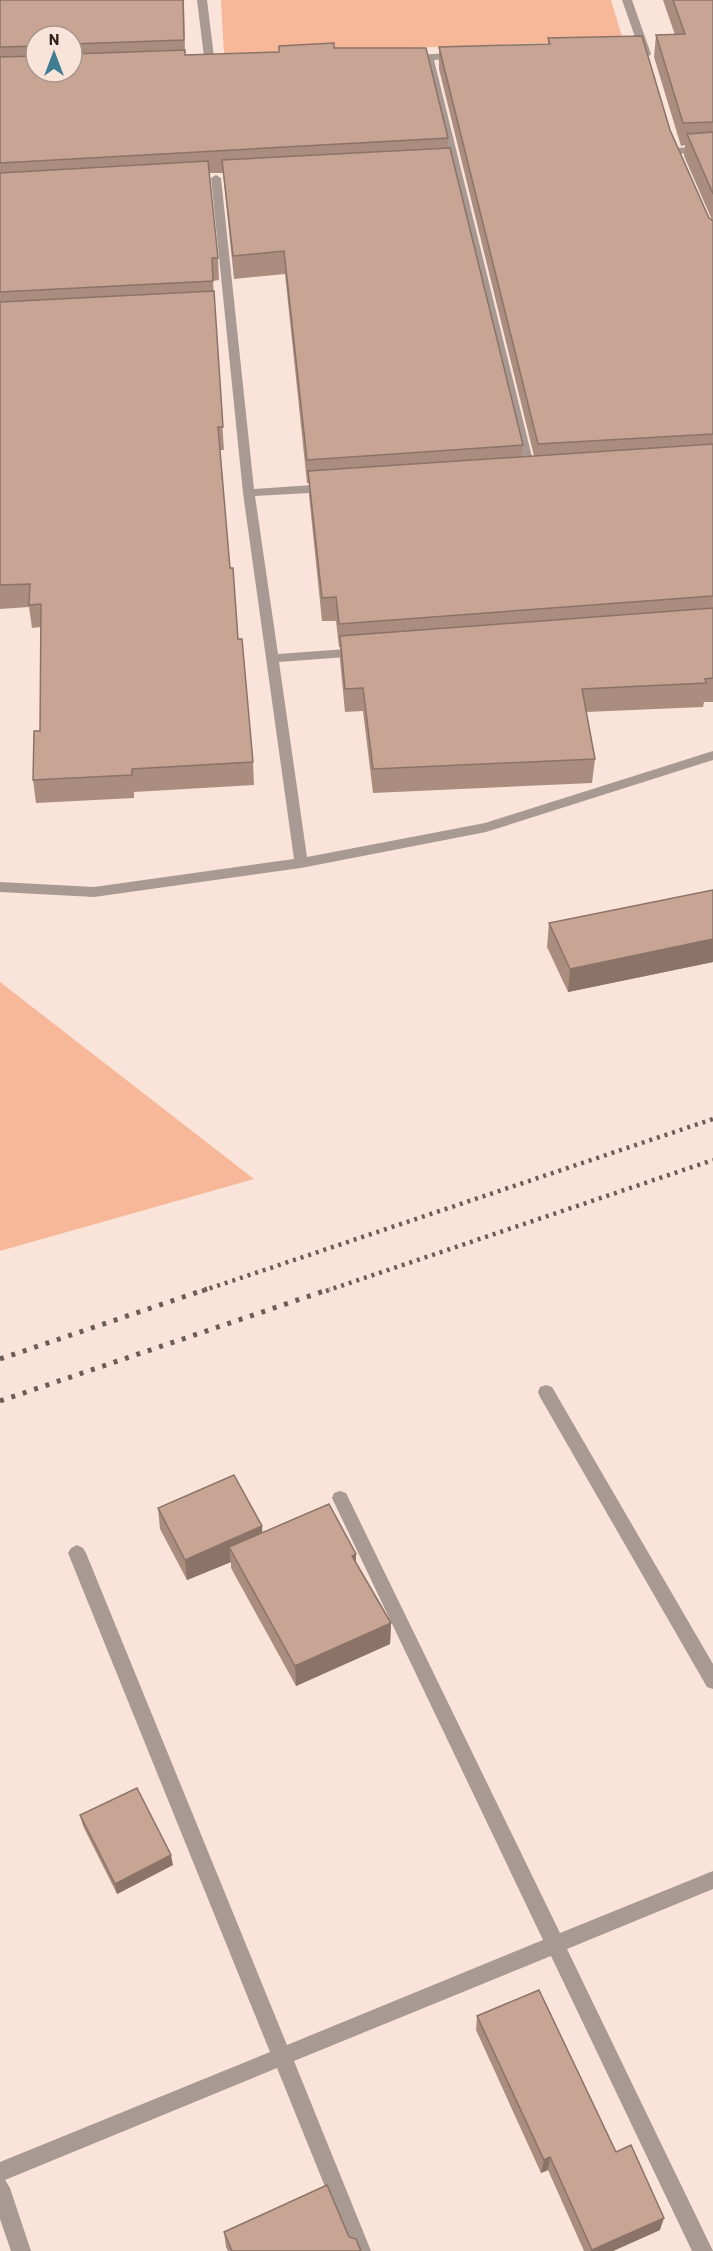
<svg xmlns="http://www.w3.org/2000/svg" width="713" height="2251" viewBox="0 0 713 2251" font-family="Barlow,sans-serif">
  <style>
    .green { fill: #f7b799 }
    .lines { fill: none; stroke-linecap: round; stroke-linejoin: round }
    .minor { fill: #a89992; fill-rule: evenodd }
    .rail-far1 { stroke: #6d5c55; stroke-width: 4.5; stroke-dasharray: 3 5; stroke-linecap: butt }
    .rail { stroke: #6d5c55; stroke-width: 5; stroke-dasharray: 4 8; stroke-linecap: butt }
    .wall { fill: #ab8d7f; fill-rule: evenodd }
    .shaded-wall { fill: #8b7368 }
    .building { fill: #c7a494; stroke: #8b7368; stroke-width: 1.5 }
  </style>
  <rect width="100%" height="100%" fill="#fae4d9"/>
  <g class="green">
    <path d="M221,0H611L623,40L224,55Z"/>
    <path d="M0,982L254,1179L0,1251Z"/>
  </g>
  <g class="lines">
    <g class="minor">
      <path d="M197,0H207L215,65L210,68L205,65Z"/>
      <path d="M622,0H632L651,54L649,56L641,54Z"/>
      <path d="M459,53L462,54V58L434,60L536,473L530,476L524,473L425,60L408,61L403,58L408,55Z"/>
      <path d="M713,146V152L675,154L670,151L675,148Z"/>
      <path d="M216,175L221,178L254,489L327,484L333,488L327,492L255,496L278,654L360,648L366,652L360,656L279,662L307,857L485,823L713,751V760L486,832L301,868L94,897L0,892V882L94,887L294,859L243,493L211,178Z"/>
      <path d="M546,1385L552,1387L713,1664V1689L707,1687L540,1397L538,1392L540,1387Z"/>
      <path d="M340,1491L346,1493L560,1933L713,1871V1889L567,1949L713,2251H692L551,1956L294,2061L371,2251H351L277,2068L5,2180L10,2188L31,2251H11L0,2219V2162L270,2052L68,1553L71,1548L77,1545L83,1548L86,1553L287,2045L543,1940L332,1498L334,1493Z"/>
    </g>
    <g class="rail-far1">
      <path d="M202,1291L713,1119"/>
      <path d="M326,1291L713,1160"/>
    </g>
    <g class="rail">
      <path d="M0,1359L207,1289"/>
      <path d="M0,1401L330,1289"/>
    </g>
  </g>
  <g class="wall">
    <path d="M0,0H184L185,55L279,52V46L334,48L448,138V148L523,445L522,457L534,456L439,69V47L548,44V38L670,130L709,218L712,220L684,156L685,145L681,146L654,57L656,35H675L663,0H713V702H704L703,707L586,712L595,759L592,783L373,793L363,711L345,712L340,660V647H339L336,621H322L309,495V483H307L285,274L234,279L223,173H209L218,258L219,280L213,281L224,450H220L230,568L238,639L253,762L254,785L134,792V798L36,803L33,780L40,731L41,627L32,628L29,607L0,609ZM36,36H72V72H36Z"/>
    <path d="M713,890V962L568,992L547,947L549,923Z"/>
    <path d="M158,1508L262,1526V1533L356,1564L391,1623L390,1644L296,1686L231,1568V1562L187,1580L160,1529Z"/>
    <path d="M80,1815L173,1865L117,1894L83,1826Z"/>
    <path d="M477,2016L616,2152L660,2230L613,2251H584L548,2170L541,2173L476,2030Z"/>
    <path d="M224,2232L349,2237L361,2251H228L226,2247Z"/>
  </g>
  <g class="shaded-wall">
    <path d="M713,939V962L568,992L570,969Z"/>
    <path d="M262,1526L263,1547H229L231,1562L187,1580L185,1560Z"/>
    <path d="M356,1554V1575L352,1556Z"/>
    <path d="M391,1623L390,1644L296,1686L295,1666Z"/>
    <path d="M171,1855L173,1865L117,1894L115,1884Z"/>
    <path d="M550,2157L548,2170L541,2173L544,2160Z"/>
    <path d="M664,2218L660,2230L613,2251H591L592,2250Z"/>
  </g>
  <g class="building">
    <path d="M0,0H183L184,40L72,44V36H36V46L0,47Z"/>
    <path d="M673,0H713V122L683,123L656,35L685,34Z"/>
    <path d="M642,36L670,130L709,218L713,221V434L538,444L439,47L550,44L548,38Z"/>
    <path d="M334,43V48H426L448,138L0,163V57L36,56V72H72V54L185,50V55L279,52V46Z"/>
    <path d="M713,132V194L687,134Z"/>
    <path d="M450,148L523,445L307,460L284,251L233,256L222,160Z"/>
    <path d="M208,161L218,258H212L213,281L0,292V173Z"/>
    <path d="M214,291L223,427H218L230,568H233L238,639H242L253,762L132,769V775L33,780L34,731H40L41,604L29,605L30,584L0,585V302Z"/>
    <path d="M713,444V596L339,624L336,597L322,598L308,471Z"/>
    <path d="M713,608V678L705,679L706,683L582,689L595,759L373,769L363,688L345,689L340,636Z"/>
    <path d="M713,890V939L570,969L549,923Z"/>
    <path d="M234,1475L262,1526L185,1560L158,1508Z"/>
    <path d="M329,1504L356,1554L352,1556L391,1623L295,1666L229,1547Z"/>
    <path d="M137,1788L171,1855L115,1884L80,1815Z"/>
    <path d="M539,1990L616,2152L631,2145L664,2218L592,2250L550,2157L544,2160L477,2016Z"/>
    <path d="M327,2185L349,2237L356,2239L361,2251H232L224,2232Z"/>
  </g>
  <g transform="translate(54 54)"><circle r="28" fill="#fae4d9" stroke="#a9968d" stroke-width="1.5"/>
  <path d="M0-4.5L10 22L0 15L-10 22Z" fill="#407c94"/>
  <text y="-9" font-size="16" font-weight="bold" text-anchor="middle" fill="#30221c">N</text>
  </g>
</svg>
